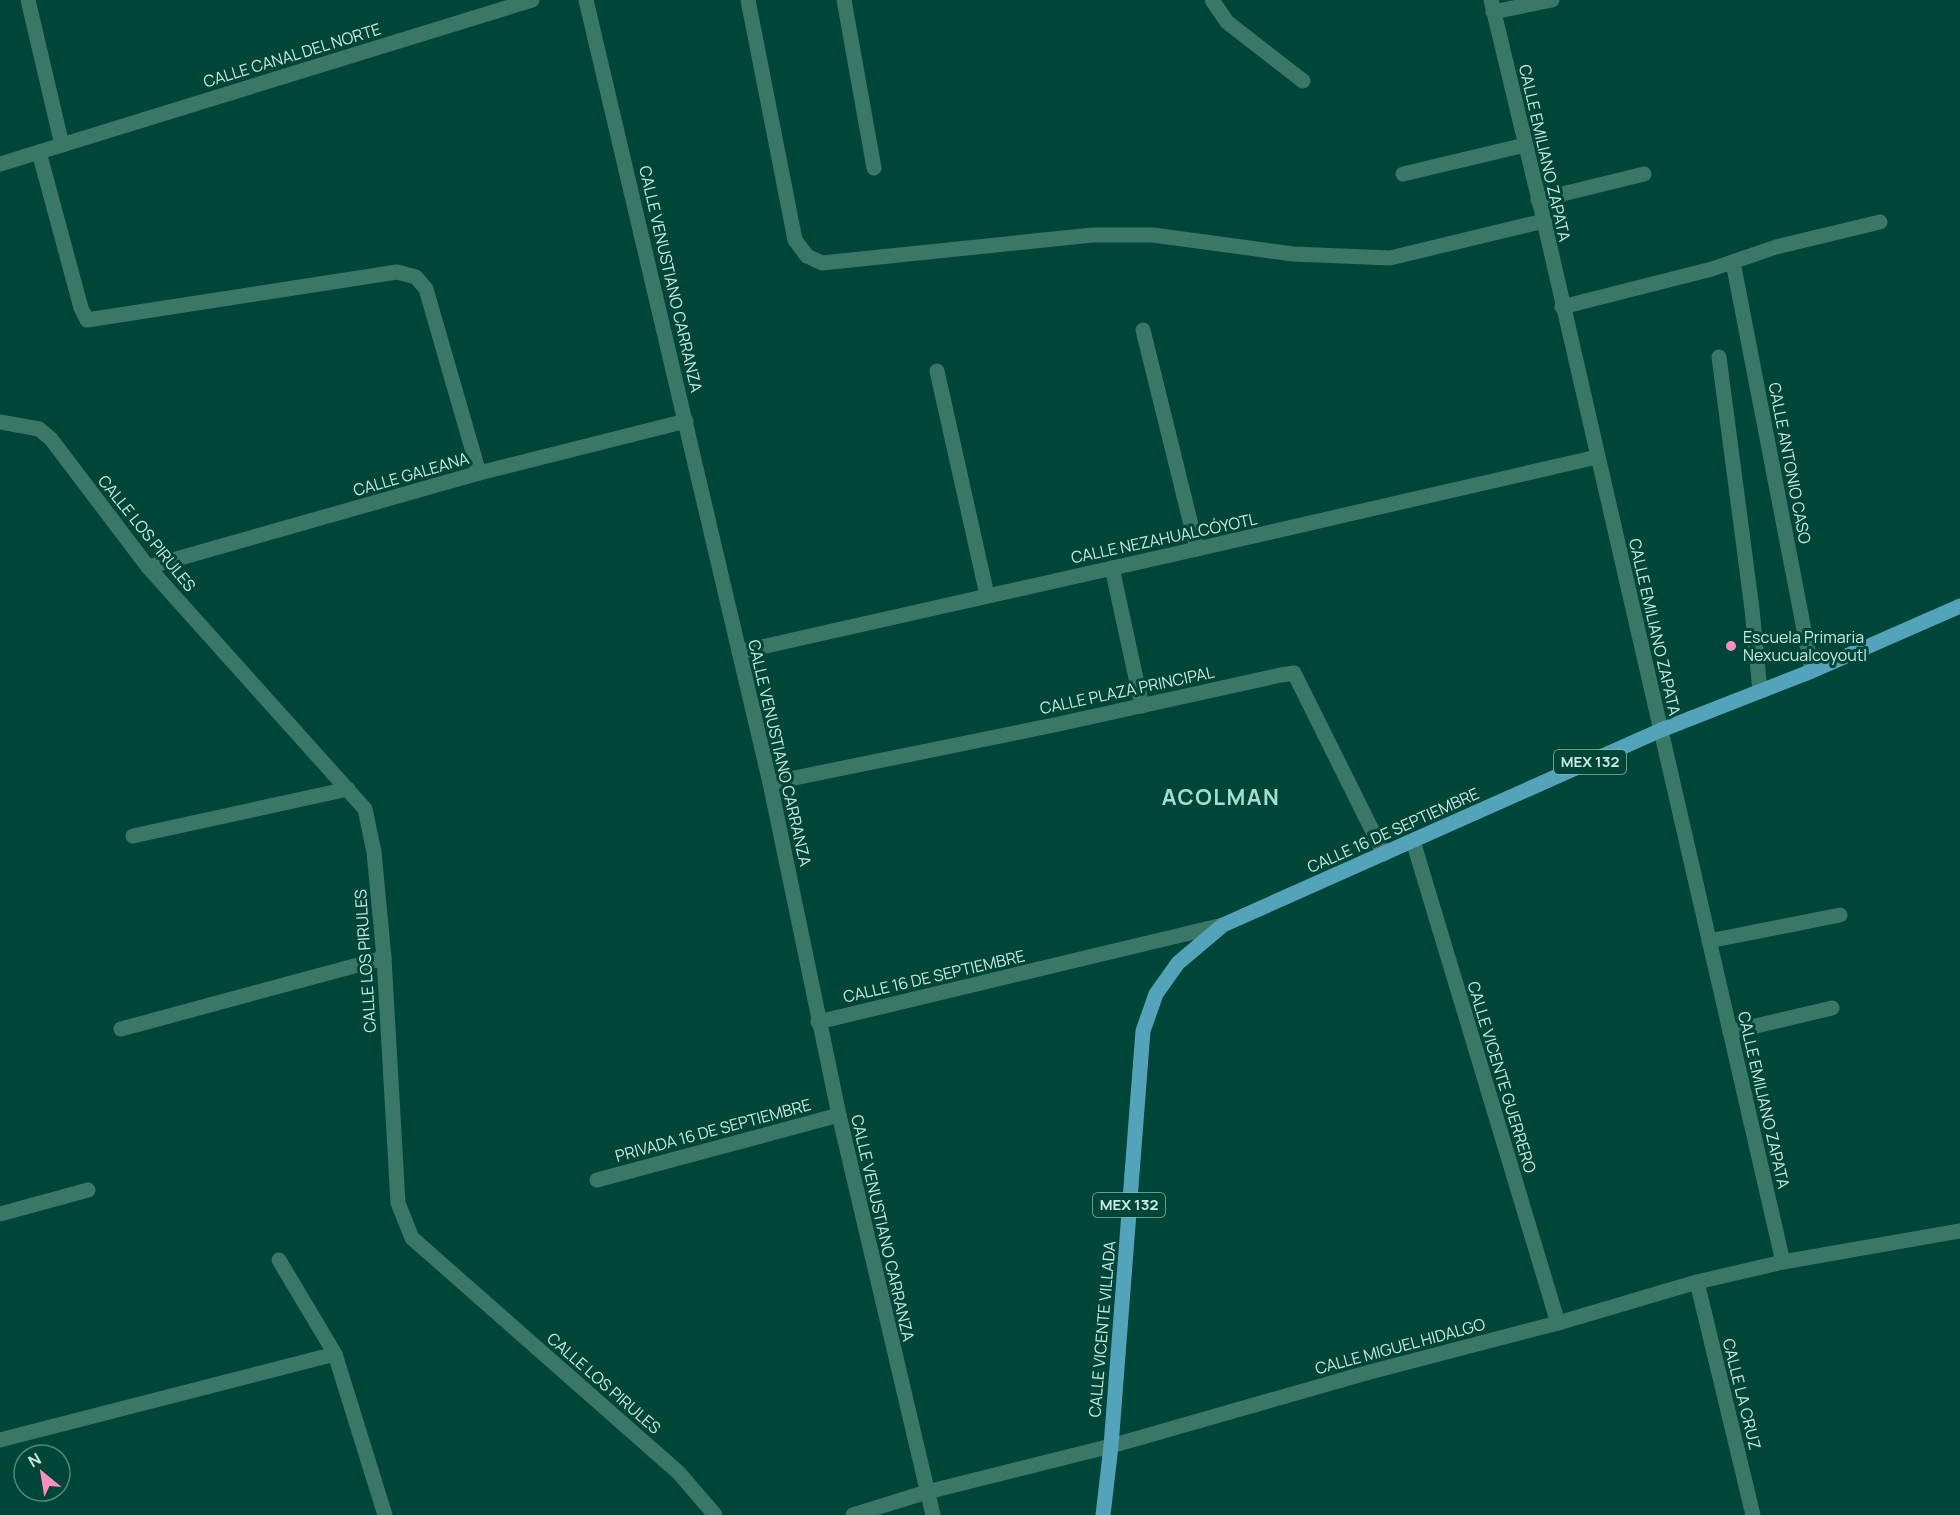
<svg xmlns="http://www.w3.org/2000/svg" width="1960" height="1515" viewBox="0 0 1960 1515" font-family="Manrope,sans-serif">
  <style>
    .lines { fill: none; stroke-linecap: round; stroke-linejoin: round }
    .service { stroke: #3a7766; stroke-width: 15 }
    .pedestrian { stroke: #3a7766; stroke-width: 15 }
    .minor { stroke: #3a7766; stroke-width: 15 }
    .primary { stroke: #53a4bb; stroke-width: 15 }
    .poi-dot { fill: #fd8ebe; stroke: #004638; stroke-width: 2 }
    .labels { text-anchor: middle; stroke-width: 6; stroke-linejoin: round; paint-order: stroke }
    .shield { fill: #004638; stroke: #8db7ac; stroke-width: 1.5 }
    .shield-label { font-size: 15px; font-weight: bold; fill: #cae8de }
    .street-label { font-size: 16px; fill: #cae8de; stroke: #004638 }
    .poi-label { font-size: 16px; fill: #cae8de; stroke: #004638; text-anchor: start }
    .district-label { font-size: 22px; font-weight: bold; letter-spacing: 1.5px; fill: #a2e0cd; stroke: #004638 }
  </style>
  <rect width="100%" height="100%" fill="#004638"/>
  <g class="lines">
    <path class="service" d="M1719,357L1752,609L1760,691"/>
    <g class="pedestrian">
      <path d="M807,256L822,263L1092,235H1153L1293,254L1390,258L1544,221"/>
      <path d="M1112,568L1142,706"/>
    </g>
    <g class="minor">
      <path d="M28,0L62,145"/>
      <path d="M586,0L770,783L839,1115L933,1515"/>
      <path d="M748,0L795,240L807,256"/>
      <path d="M844,0L874,168"/>
      <path d="M1212,0L1227,22L1303,81"/>
      <path d="M1491,0L1544,221L1783,1262"/>
      <path d="M1493,12L1552,0"/>
      <path d="M39,152L81,308L87,320L397,272L416,277L426,289L479,473"/>
      <path d="M0,164L532,0"/>
      <path d="M1403,174L1525,145"/>
      <path d="M1538,200L1644,174"/>
      <path d="M1733,262L1812,671"/>
      <path d="M1562,307L1712,269L1776,247L1880,222"/>
      <path d="M1143,330L1197,549"/>
      <path d="M937,371L987,595"/>
      <path d="M0,422L39,429L51,439L148,567L365,809L374,852L384,958L398,1203L412,1238L679,1473L715,1515"/>
      <path d="M148,567L479,473L686,421"/>
      <path d="M739,652L1197,549L1597,457"/>
      <path d="M770,783L1054,725L1281,675L1294,673L1384,854"/>
      <path d="M133,836L348,789"/>
      <path d="M1413,841L1558,1323"/>
      <path d="M1709,941L1840,915"/>
      <path d="M818,1022L1223,925"/>
      <path d="M121,1029L384,958"/>
      <path d="M1730,1032L1832,1008"/>
      <path d="M597,1180L839,1115"/>
      <path d="M0,1214L88,1190"/>
      <path d="M279,1260L335,1354L385,1515"/>
      <path d="M1697,1282L1753,1515"/>
      <path d="M0,1440L335,1354"/>
      <path d="M853,1515L927,1492L1111,1446L1366,1373L1558,1323L1697,1282L1783,1262L1960,1231"/>
    </g>
    <path class="primary" d="M1103,1515L1111,1446L1143,1031L1156,994L1178,963L1223,925L1661,730L1812,671L1960,606"/>
  </g>
  <circle class="poi-dot" cx="1731" cy="646" r="6"/>
  <g class="labels">
    <g class="shield">
      <rect x="1554" y="750" width="72" height="24" rx="4.5"/>
      <rect x="1093" y="1193" width="72" height="24" rx="4.5"/>
    </g>
    <g class="shield-label">
      <text x="1590" y="767">MEX 132</text>
      <text x="1129" y="1210">MEX 132</text>
    </g>
    <g class="street-label">
      <text transform="translate(292 55) rotate(-17)" y="6">CALLE CANAL DEL NORTE</text>
      <text transform="translate(1545 153) rotate(77)" y="6">CALLE EMILIANO ZAPATA</text>
      <text transform="translate(671 279) rotate(77)" y="6">CALLE VENUSTIANO CARRANZA</text>
      <text transform="translate(1790 463) rotate(79)" y="6">CALLE ANTONIO CASO</text>
      <text transform="translate(411 474) rotate(-16)" y="6">CALLE GALEANA</text>
      <text transform="translate(147 533) rotate(51)" y="6">CALLE LOS PIRULES</text>
      <text transform="translate(1164 538) rotate(-12)" y="6">CALLE NEZAHUALCÓYOTL</text>
      <text transform="translate(1655 627) rotate(77)" y="6">CALLE EMILIANO ZAPATA</text>
      <text transform="translate(1127 690) rotate(-12)" y="6">CALLE PLAZA PRINCIPAL</text>
      <text transform="translate(780 753) rotate(77)" y="6">CALLE VENUSTIANO CARRANZA</text>
      <text transform="translate(1393 830) rotate(-24)" y="6">CALLE 16 DE SEPTIEMBRE</text>
      <text transform="translate(365 961) rotate(-94)" y="6">CALLE LOS PIRULES</text>
      <text transform="translate(934 976) rotate(-13)" y="6">CALLE 16 DE SEPTIEMBRE</text>
      <text transform="translate(1502 1077) rotate(73)" y="6">CALLE VICENTE GUERRERO</text>
      <text transform="translate(1764 1100) rotate(77)" y="6">CALLE EMILIANO ZAPATA</text>
      <text transform="translate(713 1130) rotate(-15)" y="6">PRIVADA 16 DE SEPTIEMBRE</text>
      <text transform="translate(883 1228) rotate(77)" y="6">CALLE VENUSTIANO CARRANZA</text>
      <text transform="translate(1102 1329) rotate(-85)" y="6">CALLE VICENTE VILLADA</text>
      <text transform="translate(1400 1346) rotate(-15)" y="6">CALLE MIGUEL HIDALGO</text>
      <text transform="translate(604 1383) rotate(41)" y="6">CALLE LOS PIRULES</text>
      <text transform="translate(1742 1394) rotate(76)" y="6">CALLE LA CRUZ</text>
    </g>
    <g class="poi-label">
      <text x="1743" y="643">Escuela Primaria<tspan x="1743" dy="18">Nexucualcoyoutl</tspan></text>
    </g>
    <g class="district-label">
      <text x="1221" y="805">ACOLMAN</text>
    </g>
  </g>
  <g transform="translate(42 1473) rotate(330)"><circle r="28" fill="#004638" stroke="#51877a" stroke-width="1.5"/>
  <path d="M0-4.5L10 22L0 15L-10 22Z" fill="#fd8ebe"/>
  <text y="-9" font-size="16" font-weight="bold" text-anchor="middle" fill="#cae8de">N</text>
  </g>
</svg>
